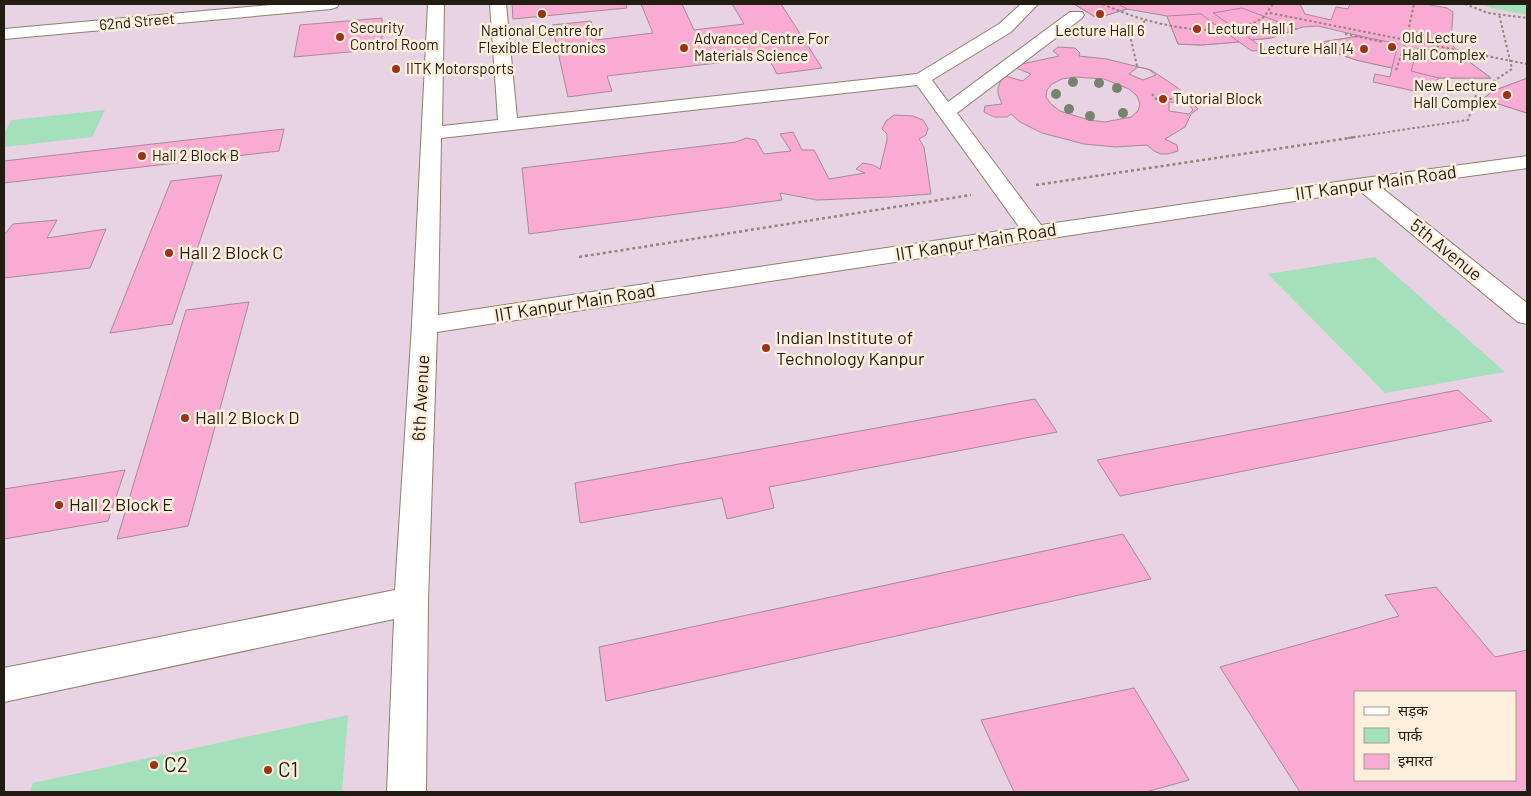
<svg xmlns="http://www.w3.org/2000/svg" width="1531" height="796" viewBox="0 0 1531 796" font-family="Barlow,'Noto Sans Devanagari',sans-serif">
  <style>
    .education { fill: #e7d3e3; fill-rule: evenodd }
    .green { fill: #a4e0bc }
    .building { fill: #f9abd3; stroke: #a68b98; fill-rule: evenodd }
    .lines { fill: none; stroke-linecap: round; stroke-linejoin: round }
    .minor-casing { stroke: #8f8069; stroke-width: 2 }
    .path-far1 { stroke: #928675; stroke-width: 2; stroke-dasharray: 2.5 2.5; stroke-linecap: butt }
    .path { stroke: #928675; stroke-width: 2.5; stroke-dasharray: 3 3; stroke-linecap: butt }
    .minor { fill: #fff; fill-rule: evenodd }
    .tree { fill: #77836d }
    .poi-dot { fill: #9b3415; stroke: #fdefdb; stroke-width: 2 }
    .labels { text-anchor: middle; stroke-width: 5; stroke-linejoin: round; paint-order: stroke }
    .far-street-label { font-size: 15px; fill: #221c13; stroke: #fdefdb }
    .far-poi-label { font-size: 15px; fill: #221c13; stroke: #fdefdb; text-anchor: start }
    .street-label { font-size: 18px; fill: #221c13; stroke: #fdefdb }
    .poi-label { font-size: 18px; fill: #221c13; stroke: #fdefdb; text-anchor: start }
    .near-poi-label { font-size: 21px; fill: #221c13; stroke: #fdefdb; text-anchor: start }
  </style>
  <rect width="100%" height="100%" fill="#f2e1c8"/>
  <path class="education" d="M4,4H1527V792H4ZM1355,692H1515V780H1355Z"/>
  <g class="green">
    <path d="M1480,4H1527V15L1491,8Z"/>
    <path d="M105,110L92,137L4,147V133L12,120Z"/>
    <path d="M1375,257L1505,372L1385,393L1268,274Z"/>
    <path d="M348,715L342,792H30L33,783Z"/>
  </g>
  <g class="building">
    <path d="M512,4H626L627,8L513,19Z"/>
    <path d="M641,4H682L694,30L744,24L732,4H781L822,68L777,74L768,57L607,76L612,91L568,97L552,25L591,21L596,40L653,33Z"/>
    <path d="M1074,4H1300L1305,14L1331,20L1336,7L1348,9L1350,4H1347H1425L1447,8L1453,12L1451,43L1460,55L1491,78H1439L1432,84L1421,82L1419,92L1373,82L1375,74L1390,77L1392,68L1356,60L1339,54L1322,42L1360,36L1318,26L1303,27L1271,38L1252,40L1265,50L1252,51L1239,42L1201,45L1178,44L1167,16L1127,9L1097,18Z"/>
    <path d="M1074,4H1118L1127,9L1097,18Z"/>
    <path d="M1242,8L1297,29L1271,38L1252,40L1213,13Z"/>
    <path d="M1201,14L1239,42L1201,45L1178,44L1167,16Z"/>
    <path d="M382,18V49L294,57L300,25Z"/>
    <path d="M1360,36L1398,44L1392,68L1356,60L1339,54L1322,42Z"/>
    <path d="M1058,47L1075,48L1080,53L1079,56L1107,59L1151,70L1178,88L1198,109L1191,114L1185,127L1165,139L1177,145L1178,151L1168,154H1161L1154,151L1147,145L1116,147L1084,144L1042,133L1020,122L1011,114L1007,117H994L984,112L985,106L1002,104L998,94V88L1002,77L1022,64L1059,56L1053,51ZM1138,67L1148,69L1156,75L1143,80L1129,74ZM1016,68L1031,74L1023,81L1005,76ZM1075,77L1104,79L1129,89L1137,96L1140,104L1138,111L1131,117L1105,122L1089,120L1060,111L1051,104L1046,97L1047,90L1052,84L1062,79ZM1169,102L1188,103L1193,110L1189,114L1169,111Z"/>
    <path d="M1418,48L1460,55L1491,78H1439L1411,71Z"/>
    <path d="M1525,79H1527V113L1483,99L1493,91Z"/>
    <path d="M1525,79H1527V113L1483,99L1493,91Z"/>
    <path d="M894,115L913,116L923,120L928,128L926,135L919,139L924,147L931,194L890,197L817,200L780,193L782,200L529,234L522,168L736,142L746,138L756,140L764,154L791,151L780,134L793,132L802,150H814L829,179L865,173L856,169L863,163L873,165L880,169L887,140V134L882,129L886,121Z"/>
    <path d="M284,129L279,151L4,183V161Z"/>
    <path d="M222,175L172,324L110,333L171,181Z"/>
    <path d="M57,220L47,238L106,229L90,268L4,278V235L13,224Z"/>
    <path d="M249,302L188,526L117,539L186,310Z"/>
    <path d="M1458,390L1492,421L1120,496L1097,460Z"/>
    <path d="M1035,399L1057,432L769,487L774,508L727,519L722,498L580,523L575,483Z"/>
    <path d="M125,470L108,521L4,539V489Z"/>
    <path d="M1123,534L1151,579L606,701L599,647Z"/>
    <path d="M1436,587L1495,657L1527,650V792H1300L1220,667L1399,616L1385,595ZM1355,692H1515V780H1355Z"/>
    <path d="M1134,688L1189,780L1146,792H1014L981,720Z"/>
  </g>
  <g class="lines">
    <g class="minor-casing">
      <g id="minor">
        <path d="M281,4H339L337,7L331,9L4,39V29Z"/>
        <path d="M428,4H444L442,126L498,120L490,4H506L517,118L917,74L999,24L1021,4H1038L1011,32L932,80L948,102L1070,12H1082L1084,15L1082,18L957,113L1041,225L1364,178L1527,156V168L1382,188L1527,303V324L1518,322L1360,191L437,332L428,601L426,792H387L394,619L4,702V668L395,590L412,325ZM917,85L1020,228L438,315L441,138Z"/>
      </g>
    </g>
    <g class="path-far1">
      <path d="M1103,4C1143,23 1220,43 1261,19C1266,16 1269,9 1273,4"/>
      <path d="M1465,4L1488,13L1527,18"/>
      <path d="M1270,13L1527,64"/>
      <path d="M1345,34L1383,42"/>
      <path d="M1137,66L1130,35L1145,21"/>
      <path d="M1396,70L1406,41L1414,4"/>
      <path d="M1152,94L1156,99H1180L1174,91"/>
      <path d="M1348,138L1468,120L1477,92L1512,69L1499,14"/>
    </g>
    <g class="path">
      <path d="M1036,185L1356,137"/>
      <path d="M579,257L971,195"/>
    </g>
    <use href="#minor" class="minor"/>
  </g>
  <g class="tree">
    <circle cx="1073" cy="82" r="5"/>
    <circle cx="1099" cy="83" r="5"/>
    <circle cx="1117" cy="88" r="5"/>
    <circle cx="1056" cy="94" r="5"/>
    <circle cx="1069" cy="109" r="5"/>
    <circle cx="1123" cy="113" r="5"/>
    <circle cx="1090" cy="116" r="5"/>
  </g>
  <g class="poi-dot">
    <circle cx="542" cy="14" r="5"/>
    <circle cx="1100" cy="14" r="5"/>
    <circle cx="1197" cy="29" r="5"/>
    <circle cx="340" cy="37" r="5"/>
    <circle cx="1392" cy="47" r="5"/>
    <circle cx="684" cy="48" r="5"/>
    <circle cx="1364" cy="49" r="5"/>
    <circle cx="396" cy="69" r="5"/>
    <circle cx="1507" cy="95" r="5"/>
    <circle cx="1163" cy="99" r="5"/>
    <circle cx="142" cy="156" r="5"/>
    <circle cx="169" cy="253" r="5"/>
    <circle cx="766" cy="348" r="5"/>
    <circle cx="185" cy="418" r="5"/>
    <circle cx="59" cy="505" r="5"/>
    <circle cx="154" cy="765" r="5"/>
    <circle cx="268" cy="770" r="5"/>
  </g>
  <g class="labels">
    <g class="far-street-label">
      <text transform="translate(137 22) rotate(-5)" y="5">62nd Street</text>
    </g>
    <g class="far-poi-label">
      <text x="350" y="33">Security<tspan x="350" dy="17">Control Room</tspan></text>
      <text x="1207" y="34">Lecture Hall 1</text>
      <text x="542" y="36" text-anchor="middle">National Centre for<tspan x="542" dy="17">Flexible Electronics</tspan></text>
      <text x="1100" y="36" text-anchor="middle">Lecture Hall 6</text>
      <text x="1402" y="43">Old Lecture<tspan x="1402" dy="17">Hall Complex</tspan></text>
      <text x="694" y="44">Advanced Centre For<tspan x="694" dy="17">Materials Science</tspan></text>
      <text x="1354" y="54" text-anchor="end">Lecture Hall 14</text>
      <text x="406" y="74">IITK Motorsports</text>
      <text x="1497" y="91" text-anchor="end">New Lecture<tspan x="1497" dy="17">Hall Complex</tspan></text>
      <text x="1173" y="104">Tutorial Block</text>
      <text x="152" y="161">Hall 2 Block B</text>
    </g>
    <g class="street-label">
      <text transform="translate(1376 183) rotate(-8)" y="6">IIT Kanpur Main Road</text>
      <text transform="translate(976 242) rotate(-9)" y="6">IIT Kanpur Main Road</text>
      <text transform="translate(1446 250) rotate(39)" y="6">5th Avenue</text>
      <text transform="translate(575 303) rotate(-9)" y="6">IIT Kanpur Main Road</text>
      <text transform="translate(421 398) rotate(-87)" y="6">6th Avenue</text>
    </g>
    <g class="poi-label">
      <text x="179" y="259">Hall 2 Block C</text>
      <text x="776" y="344">Indian Institute of<tspan x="776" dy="21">Technology Kanpur</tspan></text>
      <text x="195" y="424">Hall 2 Block D</text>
      <text x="69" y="511">Hall 2 Block E</text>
    </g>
    <g class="near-poi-label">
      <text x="164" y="772">C2</text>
      <text x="278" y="777">C1</text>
    </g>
  </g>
  <rect width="1531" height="796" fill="none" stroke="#221c13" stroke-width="10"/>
  <rect x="1354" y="691" width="162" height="90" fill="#fdefdb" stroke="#a59b8b"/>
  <rect x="1364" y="707" width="25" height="8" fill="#ffffff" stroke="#a59b8b"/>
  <text x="1398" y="716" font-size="15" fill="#221c13">सड़क</text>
  <rect x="1364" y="728" width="25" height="15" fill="#a4e0bc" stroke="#a59b8b"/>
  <text x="1398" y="741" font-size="15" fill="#221c13">पार्क</text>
  <rect x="1364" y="754" width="25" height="15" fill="#f9abd3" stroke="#a59b8b"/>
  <text x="1398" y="766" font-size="15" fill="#221c13">इमारत</text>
</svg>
